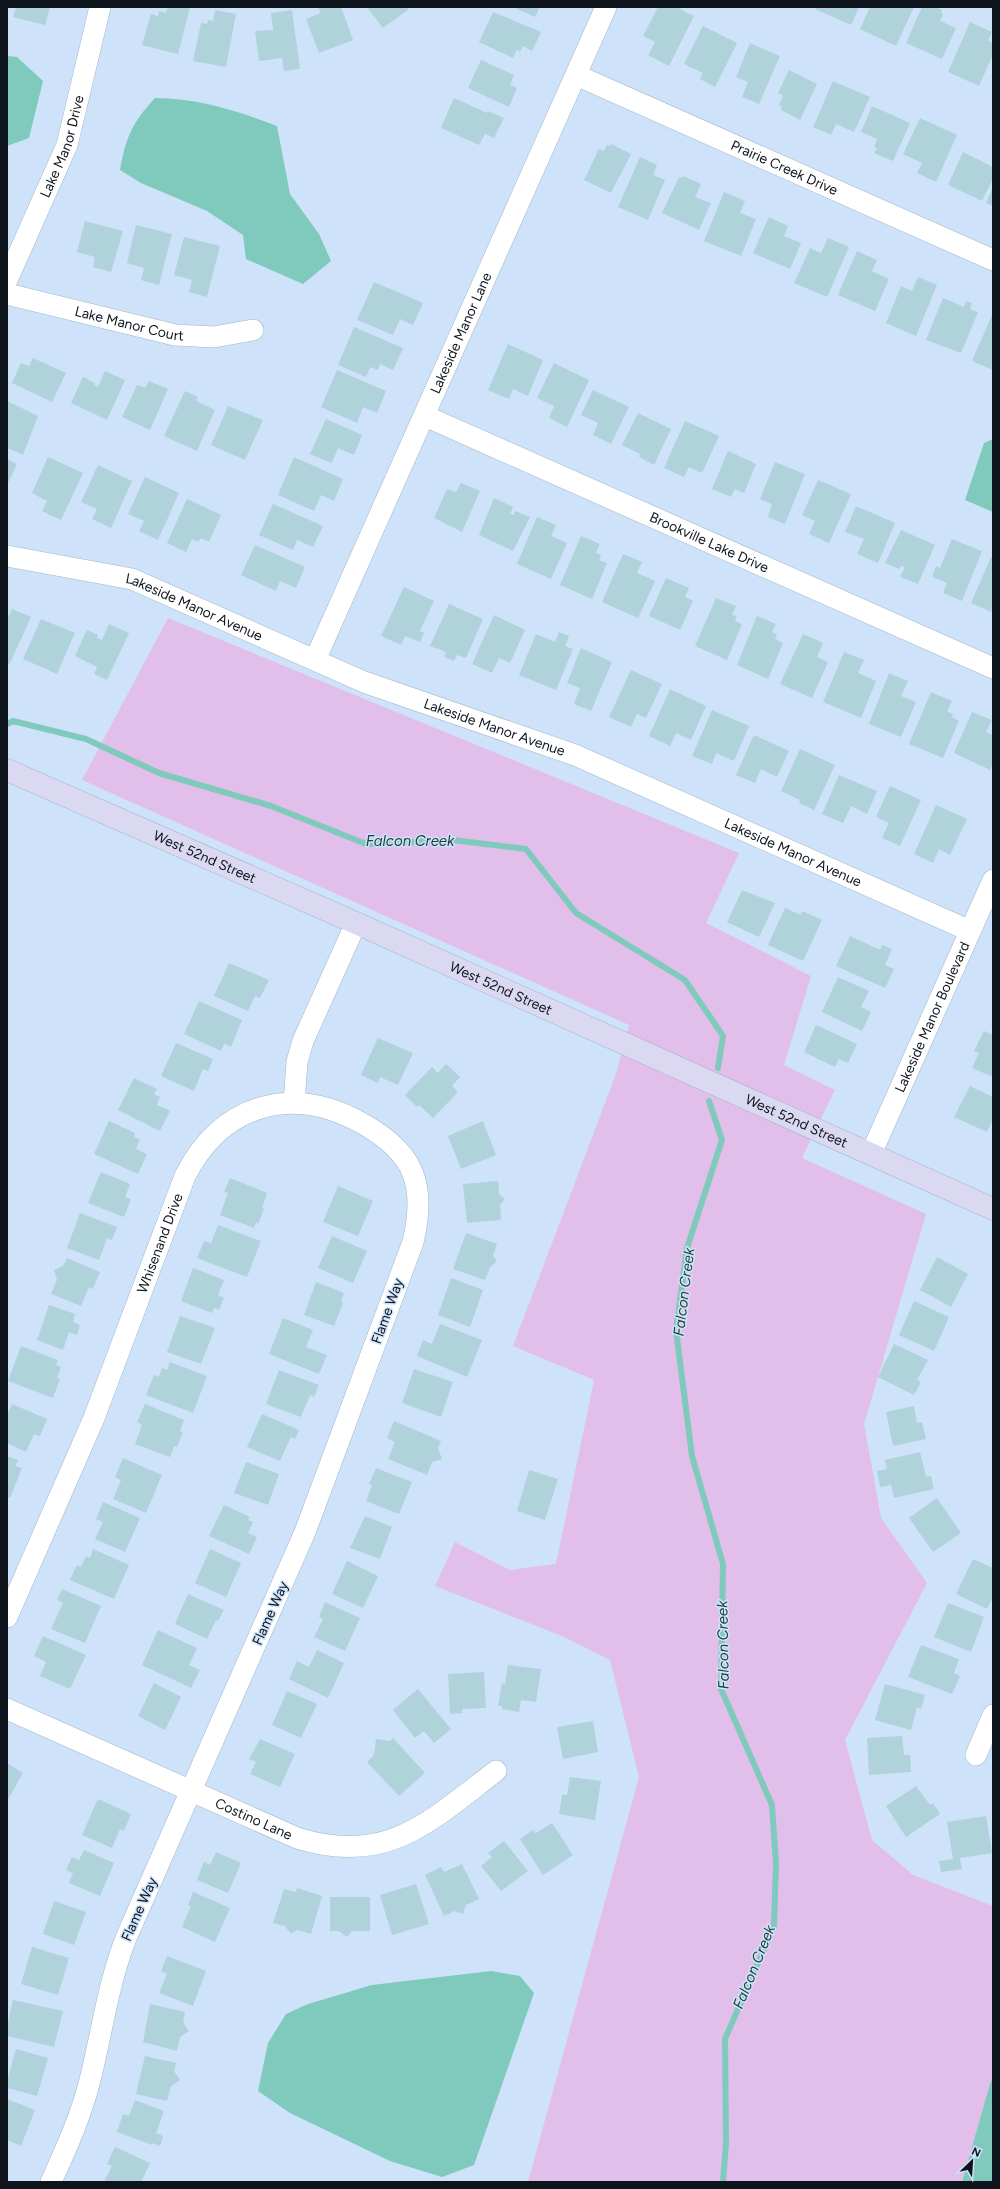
<svg xmlns="http://www.w3.org/2000/svg" width="1000" height="2189" viewBox="0 0 1000 2189" font-family="Figtree,sans-serif">
  <style>
    .green { fill: #e2beea }
    .water { fill: #7fcabc }
    .lines { fill: none; stroke-linecap: round; stroke-linejoin: round }
    .stream { stroke: #7fcabc; stroke-width: 6 }
    .building { fill: #b0d2db }
    .street-casing { stroke: #a1b5ca; stroke-width: 22 }
    .secondary-casing { stroke: #a1b5ca; stroke-width: 23 }
    .street { stroke: #fff; stroke-width: 21 }
    .secondary { stroke: #dbd9f2; stroke-width: 22 }
    .labels { text-anchor: middle; stroke-width: 3; stroke-linejoin: round; paint-order: stroke }
    .street-label { font-size: 14px; fill: #0d141c; stroke: #cee3f9 }
    .water-label { font-size: 15px; font-style: italic; fill: #1d413b; stroke: #cee3f9 }
  </style>
  <rect width="100%" height="100%" fill="#cee3f9"/>
  <path class="green" d="M168,618L739,853L706,923L811,976L784,1065L835,1090L802,1158L926,1214L864,1424L881,1518L927,1583L845,1740L872,1840L913,1875L993,1906V2078L962,2182H528L639,1777L610,1660L562,1636L435,1586L455,1542L510,1570L556,1564L594,1380L513,1346L616,1074L629,1025L82,780Z"/>
  <g class="water">
    <path d="M7,56L17,57L43,81L29,138L7,146Z"/>
    <path d="M155,98C196,98 239,111 277,126L290,194L319,234L331,261L303,284L246,259L243,235L207,211L141,183L120,170C126,137 132,123 155,98Z"/>
    <path d="M993,439V512L965,500L984,443Z"/>
    <path d="M491,1971L520,1976L534,1993L474,2165L442,2177L390,2161L290,2113L258,2091L268,2043L286,2014L308,2004L372,1985Z"/>
    <path d="M993,2078V2182H962L990,2084Z"/>
  </g>
  <g class="lines">
    <g class="stream">
      <path d="M7,724L13,721L86,739L159,773L271,806L366,844L453,840L526,849L576,913L685,980L723,1036L718,1068"/>
      <path d="M709,1101L722,1140L687,1248L676,1330L692,1456L723,1564L721,1689L772,1805L776,1864L774,1926L725,2039L726,2143L723,2182"/>
    </g>
  </g>
  <g class="building">
    <path d="M16,7H50L45,25L13,17Z"/>
    <path d="M168,7H190L178,54L142,45L151,14L158,16L159,11L166,13Z"/>
    <path d="M318,7H341L353,40L319,53L306,19L321,13Z"/>
    <path d="M367,7H407L409,9L383,28Z"/>
    <path d="M513,7H540L535,17Z"/>
    <path d="M658,7H676L694,16L669,66L648,55L655,42L643,36Z"/>
    <path d="M816,7H859L851,25L815,9Z"/>
    <path d="M870,7H914L896,46L860,29Z"/>
    <path d="M922,7H936L942,10L941,13L943,14L940,21L956,28L942,59L906,43Z"/>
    <path d="M215,10L236,14L226,67L193,61L201,23L207,24L208,20L213,21Z"/>
    <path d="M292,10L300,69L284,71L282,58L259,61L255,31L273,30L271,13Z"/>
    <path d="M493,12L541,32L532,51L523,46L520,52L517,50L513,58L479,42Z"/>
    <path d="M970,22L992,32L988,41L993,43V54L979,86L948,72Z"/>
    <path d="M703,26L737,43L715,87L700,79L703,73L684,64Z"/>
    <path d="M750,43L780,56L759,104L742,97L748,82L736,77Z"/>
    <path d="M481,60L514,75L510,85L517,88L509,107L468,88Z"/>
    <path d="M789,70L817,84L800,120L781,110L782,107L779,105L783,96L778,93Z"/>
    <path d="M833,81L870,97L854,132L836,124L831,135L813,127Z"/>
    <path d="M454,98L487,113L488,111L504,118L494,138L485,134L479,145L441,128Z"/>
    <path d="M872,106L910,123L893,161L874,153L877,148L874,147L877,139L861,132Z"/>
    <path d="M920,118L957,135L936,182L917,173L922,163L903,154Z"/>
    <path d="M611,144L631,154L611,193L584,180L599,149L604,151L607,145L610,146Z"/>
    <path d="M963,152L993,167V178L982,201L948,185Z"/>
    <path d="M640,157L657,165L653,175L665,180L648,220L618,207Z"/>
    <path d="M683,176L701,184L695,197L711,203L699,230L662,213L679,177L682,178Z"/>
    <path d="M993,187V206L986,203Z"/>
    <path d="M724,192L745,201L740,213L756,219L741,256L704,241Z"/>
    <path d="M769,217L788,226L784,236L801,243L790,269L753,253Z"/>
    <path d="M85,221L123,231L111,272L93,267L95,257L77,252Z"/>
    <path d="M136,225L172,234L159,285L141,280L144,268L127,263Z"/>
    <path d="M184,237L220,246L207,297L189,292L192,280L174,275Z"/>
    <path d="M828,238L849,247L827,297L794,283L810,248L821,253Z"/>
    <path d="M857,251L877,260L872,271L889,279L875,311L838,295Z"/>
    <path d="M918,277L937,285L916,336L886,323L901,286L912,291Z"/>
    <path d="M374,282L423,303L413,325L400,319L393,335L357,320Z"/>
    <path d="M943,298L964,307L966,301L972,303L970,309L978,312L961,353L926,340Z"/>
    <path d="M993,313V370L972,361Z"/>
    <path d="M354,327L403,348L393,370L380,364L378,370L370,367L366,377L338,365Z"/>
    <path d="M508,344L543,360L528,396L513,389L509,399L488,390Z"/>
    <path d="M33,358L66,373L52,402L12,383L21,363L29,366Z"/>
    <path d="M554,363L589,380L567,427L549,418L554,406L537,398Z"/>
    <path d="M337,370L386,391L377,413L363,407L357,423L321,407Z"/>
    <path d="M105,371L125,380L107,420L71,403L83,377L95,383L94,385L98,387Z"/>
    <path d="M149,381L168,389L150,430L122,417L137,385L145,388Z"/>
    <path d="M593,390L629,407L611,444L593,435L598,423L581,415Z"/>
    <path d="M185,391L198,397L196,401L215,410L197,451L164,436Z"/>
    <path d="M7,401L38,416L23,455L7,448Z"/>
    <path d="M228,406L263,420L245,460L211,445Z"/>
    <path d="M638,413L671,429L654,465L639,457L640,454L622,445Z"/>
    <path d="M326,419L362,435L354,455L338,448L332,463L310,454Z"/>
    <path d="M685,421L719,436L702,473L689,467L684,477L664,468Z"/>
    <path d="M728,451L756,464L744,493L735,489L731,497L712,489Z"/>
    <path d="M48,457L83,473L61,520L42,511L47,501L32,493Z"/>
    <path d="M294,457L343,479L334,501L321,495L314,511L278,495Z"/>
    <path d="M7,459L17,464L7,485Z"/>
    <path d="M775,462L805,474L785,524L768,517L772,504L760,499Z"/>
    <path d="M98,465L132,481L111,528L92,519L97,509L81,502Z"/>
    <path d="M145,477L179,493L158,540L139,531L144,521L128,514Z"/>
    <path d="M818,480L851,494L829,543L809,534L815,521L802,515Z"/>
    <path d="M461,483L480,491L462,532L434,518L447,489L456,492Z"/>
    <path d="M494,498L513,507L510,514L514,515L515,511L530,517L513,551L479,535Z"/>
    <path d="M187,499L221,515L209,542L201,538L198,542L192,539L186,552L167,543Z"/>
    <path d="M273,504L323,526L313,547L297,540L293,550L259,535Z"/>
    <path d="M856,506L895,523L878,563L857,554L864,539L845,532Z"/>
    <path d="M537,517L556,525L551,536L567,543L551,579L517,564Z"/>
    <path d="M901,530L935,545L918,584L900,577L905,567L901,566L899,569L885,563Z"/>
    <path d="M581,536L600,544L596,553L601,555L599,560L607,563L592,599L560,585Z"/>
    <path d="M952,539L982,551L962,601L943,593L947,583L932,577L936,566L940,568Z"/>
    <path d="M255,545L305,567L296,588L280,581L276,591L241,575Z"/>
    <path d="M623,554L642,562L637,573L655,581L638,618L602,602Z"/>
    <path d="M991,557L993,558V606L991,612L971,603Z"/>
    <path d="M666,578L689,588L685,597L693,601L680,630L649,616Z"/>
    <path d="M404,587L434,601L420,631L424,633L420,642L405,636L401,645L381,636Z"/>
    <path d="M716,598L736,606L732,615L737,616L735,621L742,624L727,660L695,646Z"/>
    <path d="M449,604L483,619L466,658L457,655L454,661L444,657L446,652L430,646Z"/>
    <path d="M12,609L31,617L9,665L7,664V620Z"/>
    <path d="M494,615L525,630L510,663L499,658L492,673L472,664Z"/>
    <path d="M757,616L776,624L772,632L777,634L775,639L783,643L768,679L737,665Z"/>
    <path d="M41,619L75,633L57,674L23,659Z"/>
    <path d="M109,624L129,633L107,680L94,674L97,667L75,656L87,630L98,635L97,638L102,640Z"/>
    <path d="M559,632L569,636L565,646L573,649L556,690L519,675L536,634L555,642Z"/>
    <path d="M803,634L823,643L817,657L828,662L812,698L780,684Z"/>
    <path d="M581,648L612,662L591,711L574,704L580,688L567,683Z"/>
    <path d="M844,652L864,660L858,673L876,681L861,718L823,702Z"/>
    <path d="M631,670L662,684L646,718L637,714L631,727L609,717Z"/>
    <path d="M889,673L908,681L901,696L916,702L901,737L869,724Z"/>
    <path d="M670,689L706,706L691,740L676,733L670,746L649,736Z"/>
    <path d="M931,692L952,701L947,711L953,714L952,717L959,721L943,758L909,744Z"/>
    <path d="M712,710L749,726L734,761L716,753L712,764L692,756Z"/>
    <path d="M972,712L992,720L986,732L993,735V764L990,770L954,753Z"/>
    <path d="M754,735L789,751L777,777L761,769L755,783L736,775Z"/>
    <path d="M800,749L835,765L814,810L799,803L800,800L781,791Z"/>
    <path d="M839,775L877,791L867,814L851,806L843,823L822,814Z"/>
    <path d="M890,786L921,800L900,846L882,838L889,823L876,817Z"/>
    <path d="M936,805L967,819L950,855L939,849L933,863L914,854Z"/>
    <path d="M742,890L775,903L759,937L727,922Z"/>
    <path d="M785,908L801,915L802,911L822,920L803,961L768,945Z"/>
    <path d="M850,936L880,950L882,945L892,949L885,965L894,969L885,988L836,966Z"/>
    <path d="M229,963L269,980L260,998L255,996L248,1011L214,996Z"/>
    <path d="M838,977L869,991L861,1007L871,1012L862,1031L822,1012Z"/>
    <path d="M199,1001L242,1020L231,1047L224,1044L221,1051L184,1034Z"/>
    <path d="M816,1025L857,1044L848,1063L839,1059L835,1067L804,1052Z"/>
    <path d="M984,1031L993,1035V1077L972,1068L979,1053L974,1051Z"/>
    <path d="M378,1038L413,1053L398,1085L380,1077L378,1083L361,1075Z"/>
    <path d="M176,1043L213,1059L208,1071L203,1069L194,1091L161,1076Z"/>
    <path d="M446,1064L460,1077L452,1086L458,1092L433,1118L419,1105L417,1107L405,1095L432,1067L438,1073Z"/>
    <path d="M134,1078L157,1089L154,1094L160,1097L157,1105L170,1111L160,1131L118,1110Z"/>
    <path d="M970,1086L993,1097V1119L987,1132L954,1117Z"/>
    <path d="M109,1121L135,1133L134,1137L140,1139L136,1149L147,1154L138,1174L94,1154Z"/>
    <path d="M483,1121L496,1155L461,1169L448,1136Z"/>
    <path d="M101,1172L130,1184L125,1197L131,1199L124,1217L88,1203Z"/>
    <path d="M230,1178L267,1193L262,1208L264,1209L258,1224L256,1222L254,1228L220,1215L228,1193L224,1192Z"/>
    <path d="M498,1181L499,1194L505,1199L500,1205L501,1220L467,1223L463,1184Z"/>
    <path d="M338,1186L373,1201L358,1236L323,1222Z"/>
    <path d="M80,1213L117,1227L112,1240L107,1238L99,1260L67,1248Z"/>
    <path d="M218,1225L261,1241L247,1277L197,1258L204,1241L211,1243Z"/>
    <path d="M466,1233L497,1244L493,1256L497,1261L490,1267L485,1280L453,1269Z"/>
    <path d="M332,1236L367,1251L353,1283L318,1268Z"/>
    <path d="M937,1257L968,1274L951,1307L920,1290Z"/>
    <path d="M67,1258L100,1272L93,1289L89,1287L81,1306L51,1294L57,1280L54,1270L63,1266Z"/>
    <path d="M193,1268L224,1280L218,1295L224,1298L219,1310L214,1308L212,1313L181,1301Z"/>
    <path d="M451,1278L483,1290L470,1327L438,1315Z"/>
    <path d="M316,1282L344,1293L341,1302L343,1303L334,1326L304,1315Z"/>
    <path d="M914,1301L949,1317L934,1351L899,1335Z"/>
    <path d="M49,1305L75,1314L73,1322L80,1325L77,1335L69,1332L63,1350L37,1340Z"/>
    <path d="M180,1316L215,1328L201,1364L167,1352Z"/>
    <path d="M283,1318L313,1330L306,1347L327,1355L319,1374L269,1354Z"/>
    <path d="M440,1324L482,1340L467,1377L417,1356L423,1340L432,1344Z"/>
    <path d="M894,1344L928,1360L917,1380L921,1382L914,1395L878,1377Z"/>
    <path d="M21,1346L58,1360L56,1365L61,1367L57,1378L60,1379L53,1398L8,1381Z"/>
    <path d="M170,1362L207,1376L193,1413L146,1395L154,1375L159,1377L162,1368L167,1370Z"/>
    <path d="M414,1369L453,1382L441,1417L402,1403Z"/>
    <path d="M279,1370L319,1385L314,1397L310,1395L301,1417L266,1404Z"/>
    <path d="M12,1404L47,1419L40,1436L34,1434L26,1452L7,1443V1415Z"/>
    <path d="M145,1404L184,1420L180,1431L183,1432L177,1447L174,1446L170,1457L135,1444L142,1425L137,1422Z"/>
    <path d="M914,1406L917,1423L922,1422L926,1439L893,1446L886,1412Z"/>
    <path d="M262,1414L299,1430L295,1439L291,1437L280,1461L247,1447Z"/>
    <path d="M394,1421L441,1441L438,1448L442,1459L432,1462L427,1475L388,1459L395,1442L387,1438Z"/>
    <path d="M920,1452L926,1477L931,1476L934,1489L894,1498L891,1485L880,1487L877,1471L887,1469L885,1460Z"/>
    <path d="M7,1456L18,1460L15,1466L22,1468L10,1498L7,1497Z"/>
    <path d="M123,1458L162,1475L146,1513L113,1499L121,1480L115,1477Z"/>
    <path d="M246,1462L279,1474L268,1505L234,1493Z"/>
    <path d="M376,1468L412,1482L399,1514L366,1501L372,1485L369,1484Z"/>
    <path d="M529,1470L558,1479L545,1520L517,1511Z"/>
    <path d="M937,1498L961,1533L933,1552L909,1518Z"/>
    <path d="M103,1502L140,1518L125,1552L95,1539L103,1522L96,1519Z"/>
    <path d="M224,1505L250,1517L248,1520L253,1522L248,1533L257,1537L249,1554L209,1536Z"/>
    <path d="M365,1516L392,1527L380,1559L350,1548Z"/>
    <path d="M93,1549L129,1565L114,1599L70,1580L77,1565L81,1567L86,1556L90,1558Z"/>
    <path d="M210,1549L241,1563L226,1597L195,1583Z"/>
    <path d="M973,1559L993,1568V1597L987,1609L956,1594Z"/>
    <path d="M347,1561L378,1576L363,1608L332,1594Z"/>
    <path d="M62,1589L101,1606L85,1643L51,1629L63,1603L57,1600Z"/>
    <path d="M188,1594L224,1610L218,1621L216,1620L207,1639L175,1624Z"/>
    <path d="M325,1602L360,1618L345,1651L314,1637L323,1619L319,1617Z"/>
    <path d="M948,1603L984,1617L971,1652L934,1637Z"/>
    <path d="M158,1630L197,1648L189,1665L200,1670L191,1688L142,1665Z"/>
    <path d="M43,1636L86,1655L70,1689L40,1676L46,1662L34,1656Z"/>
    <path d="M921,1645L959,1659L954,1673L960,1676L952,1694L908,1677Z"/>
    <path d="M317,1650L344,1663L328,1698L289,1679L297,1661L309,1667Z"/>
    <path d="M508,1665L541,1669L536,1702L521,1700L519,1712L502,1709V1706H498L502,1683L505,1684Z"/>
    <path d="M484,1672L486,1708L462,1709V1713L450,1714L448,1674Z"/>
    <path d="M154,1683L181,1697L165,1730L138,1716Z"/>
    <path d="M885,1684L925,1695L921,1709L917,1707L911,1730L875,1720Z"/>
    <path d="M418,1689L451,1729L434,1743L424,1731L415,1738L393,1710Z"/>
    <path d="M287,1691L317,1704L301,1738L272,1725Z"/>
    <path d="M593,1721L598,1752L563,1759L557,1727Z"/>
    <path d="M902,1736L904,1755H910L911,1772L869,1775L867,1738Z"/>
    <path d="M393,1738L425,1773L399,1796L367,1762L374,1755L376,1739L390,1741Z"/>
    <path d="M260,1739L295,1754L280,1787L250,1774L256,1762L249,1759Z"/>
    <path d="M7,1763L23,1773L7,1801Z"/>
    <path d="M570,1777L601,1781L595,1820L559,1814L562,1795H567Z"/>
    <path d="M916,1786L930,1805L933,1803L940,1814L906,1837L886,1806Z"/>
    <path d="M98,1799L131,1814L124,1831L120,1829L112,1848L82,1835Z"/>
    <path d="M986,1816L992,1853L960,1858L962,1869L941,1872L939,1861L953,1859L947,1822Z"/>
    <path d="M552,1823L573,1855L543,1875L520,1839L533,1830L536,1833Z"/>
    <path d="M504,1841L528,1871L501,1891L481,1866L492,1857L488,1853Z"/>
    <path d="M84,1850L114,1863L100,1896L69,1883L73,1873L66,1870L72,1857L79,1860Z"/>
    <path d="M216,1852L241,1863L228,1893L197,1880L204,1862L210,1865Z"/>
    <path d="M462,1864L479,1899L466,1905L463,1914L455,1911L444,1916L425,1875L441,1867L444,1872Z"/>
    <path d="M416,1884L429,1924L392,1935L380,1895Z"/>
    <path d="M297,1888L322,1896L311,1934L297,1930L291,1934L285,1926L273,1923L284,1889L296,1892Z"/>
    <path d="M193,1892L230,1908L215,1942L182,1927L191,1906L188,1905Z"/>
    <path d="M330,1897H370V1931H352L347,1937L339,1931H330Z"/>
    <path d="M54,1901L86,1912L74,1945L43,1934Z"/>
    <path d="M32,1947L69,1958L58,1995L21,1984Z"/>
    <path d="M167,1956L206,1971L193,2006L159,1993L167,1974L161,1971Z"/>
    <path d="M13,2000L63,2011L54,2047L7,2036V2027Z"/>
    <path d="M150,2004L185,2012L183,2022L189,2031L180,2037L177,2051L143,2042Z"/>
    <path d="M16,2049L48,2058L37,2096L7,2088V2081Z"/>
    <path d="M145,2056L176,2063L174,2071L180,2080L171,2086L167,2101L136,2094Z"/>
    <path d="M7,2099L35,2110L21,2146L7,2140Z"/>
    <path d="M135,2100L164,2111L156,2133L163,2136L160,2146L152,2143V2145L117,2132L123,2114L129,2116Z"/>
    <path d="M115,2147L150,2163L141,2182H104L112,2166L107,2164Z"/>
  </g>
  <g class="lines">
    <g class="street-casing">
      <g id="street">
        <path id="s1" d="M576,75L993,260"/>
        <path id="s2" d="M7,280L67,145L100,7"/>
        <path id="s3" d="M7,294L175,335L214,337L253,330"/>
        <path id="s4" d="M425,416L993,668"/>
        <path id="s5" d="M7,556L132,579L364,682L575,755L970,931"/>
        <path id="s6" d="M315,660L606,7"/>
        <path d="M294,1103L297,1062L303,1041L356,923"/>
        <path id="s7" d="M871,1154L993,880"/>
        <path id="s8" d="M7,1617L94,1418L185,1176C223,1102 294,1084 365,1125C384,1136 405,1152 413,1174C421,1195 418,1221 413,1242L305,1532L126,1938C108,1984 102,2032 90,2080C81,2116 66,2149 51,2182"/>
        <path id="s9" d="M7,1709L297,1838C387,1866 429,1822 496,1771"/>
        <path d="M976,1755L993,1715"/>
      </g>
    </g>
    <g class="secondary-casing">
      <g id="secondary">
        <path id="s10" d="M7,770L356,923L993,1209"/>
      </g>
    </g>
    <use href="#street" class="street"/>
    <use href="#secondary" class="secondary"/>
  </g>
  <g class="labels">
    <g class="street-label">
      <text dy="5" stroke="none"><textPath href="#s2" startOffset="145">Lake Manor Drive</textPath></text>
      <text dy="5" stroke="none"><textPath href="#s1" startOffset="228">Prairie Creek Drive</textPath></text>
      <text dy="5" stroke="none"><textPath href="#s3" startOffset="126">Lake Manor Court</textPath></text>
      <text dy="5" stroke="none"><textPath href="#s6" startOffset="358">Lakeside Manor Lane</textPath></text>
      <text dy="5" stroke="none"><textPath href="#s4" startOffset="311">Brookville Lake Drive</textPath></text>
      <text dy="5" stroke="none"><textPath href="#s5" startOffset="195">Lakeside Manor Avenue</textPath></text>
      <text dy="5" stroke="none"><textPath href="#s5" startOffset="519">Lakeside Manor Avenue</textPath></text>
      <text dy="5" stroke="none"><textPath href="#s5" startOffset="843">Lakeside Manor Avenue</textPath></text>
      <text dy="5" stroke="none"><textPath href="#s10" startOffset="216">West 52nd Street</textPath></text>
      <text dy="5" stroke="none"><textPath href="#s10" startOffset="540">West 52nd Street</textPath></text>
      <text dy="5" stroke="none"><textPath href="#s7" startOffset="150">Lakeside Manor Boulevard</textPath></text>
      <text dy="5" stroke="none"><textPath href="#s10" startOffset="864">West 52nd Street</textPath></text>
      <text dy="5" stroke="none"><textPath href="#s8" startOffset="404">Whisenand Drive</textPath></text>
      <text transform="translate(387 1311) rotate(-70)" y="5">Flame Way</text>
      <text transform="translate(270 1613) rotate(-66)" y="5">Flame Way</text>
      <text dy="5" stroke="none"><textPath href="#s9" startOffset="270">Costino Lane</textPath></text>
      <text transform="translate(139 1909) rotate(-66)" y="5">Flame Way</text>
    </g>
    <g class="water-label">
      <text x="410" y="846">Falcon Creek</text>
      <text transform="translate(684 1292) rotate(-83)" y="5">Falcon Creek</text>
      <text transform="translate(723 1645) rotate(-91)" y="5">Falcon Creek</text>
      <text transform="translate(754 1967) rotate(-68)" y="5">Falcon Creek</text>
    </g>
  </g>
  <rect width="1000" height="2189" fill="none" stroke="#0d141c" stroke-width="16"/>
  <g transform="translate(972 2161) rotate(25)" stroke="#cee3f9" stroke-width="3" paint-order="stroke">
  <path d="M0-3L7 15L0 10L-7 15Z" fill="#0d141c"/>
  <text y="-6" font-size="11" font-weight="bold" text-anchor="middle" fill="#0d141c">N</text>
  </g>
</svg>
